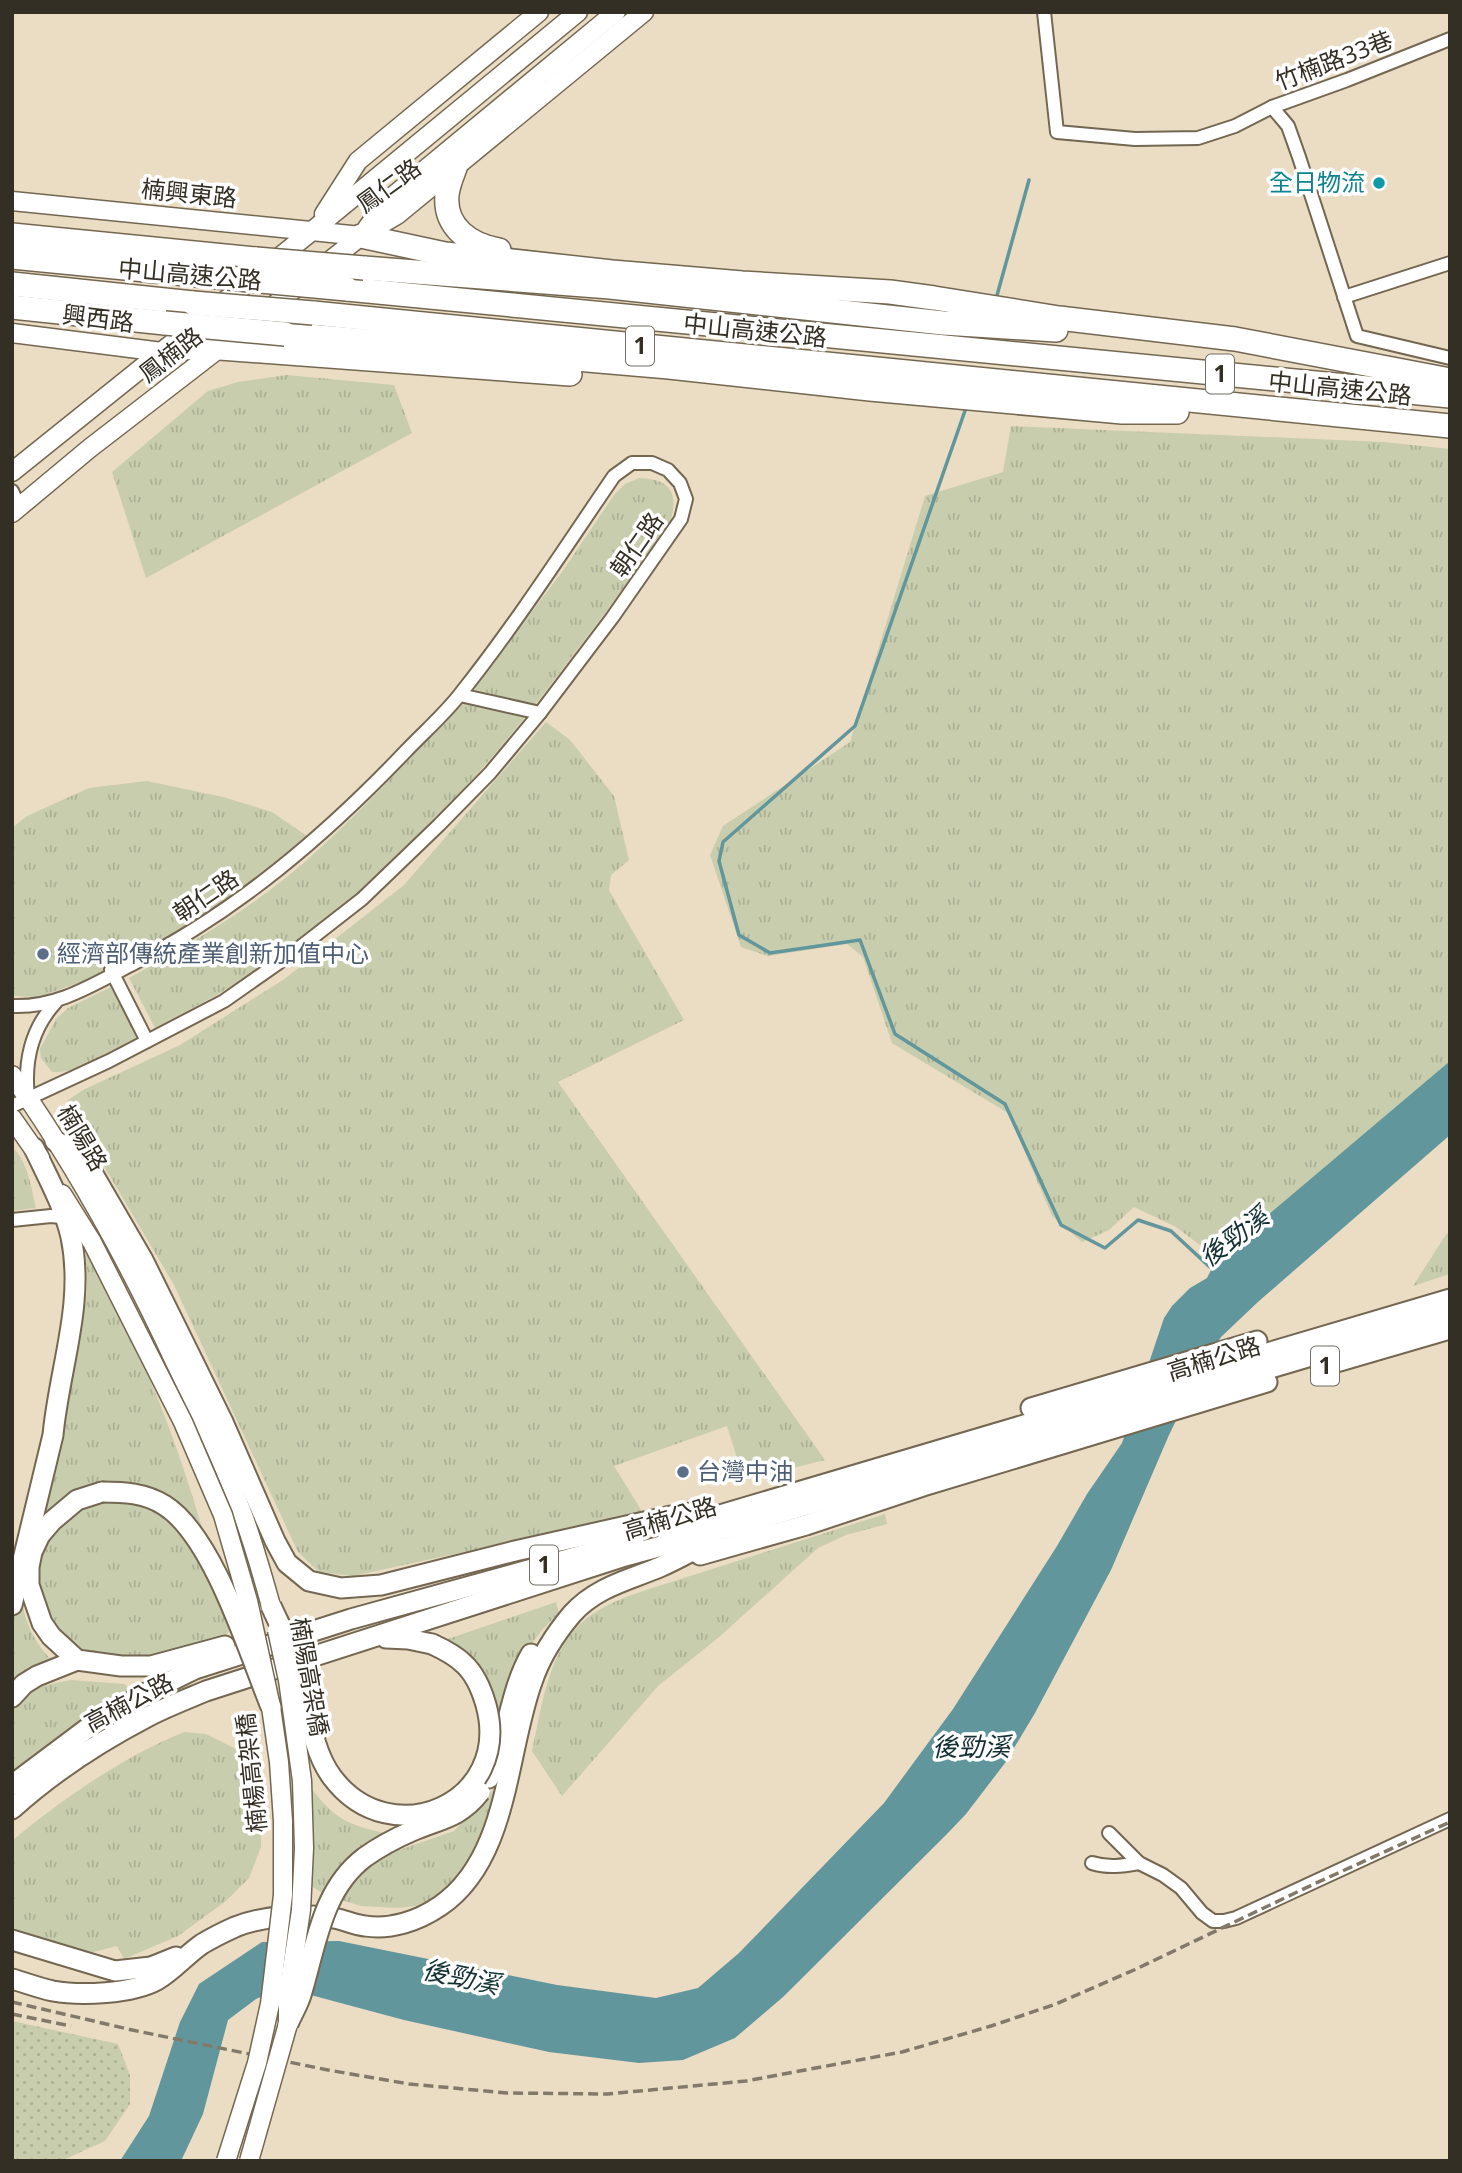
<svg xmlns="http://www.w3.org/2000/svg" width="1462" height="2173" viewBox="0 0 1462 2173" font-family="'Open Sans','Noto Sans TC',sans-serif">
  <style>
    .grass { fill: url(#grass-tufts) }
    .park { fill: url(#park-dots) }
    .water { fill: #61979c }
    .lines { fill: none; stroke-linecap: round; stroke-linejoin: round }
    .stream { stroke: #61979c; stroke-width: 3.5 }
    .street-casing { stroke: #746751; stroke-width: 16 }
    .secondary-casing { stroke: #746751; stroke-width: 21 }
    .primary-casing { stroke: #746751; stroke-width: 23 }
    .highway-casing { stroke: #746751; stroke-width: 26 }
    .street { stroke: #fff; stroke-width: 12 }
    .secondary { stroke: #fff; stroke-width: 18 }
    .primary { stroke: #fff; stroke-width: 19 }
    .highway { stroke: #fff; stroke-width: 23 }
    .rail { stroke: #837969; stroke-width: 3.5; stroke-dasharray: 10 5; stroke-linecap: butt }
    .secondary-bridge-casing { stroke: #746751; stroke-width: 21; stroke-linecap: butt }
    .primary-bridge-casing { stroke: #746751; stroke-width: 23; stroke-linecap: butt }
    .highway-bridge-casing { stroke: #746751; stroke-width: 26; stroke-linecap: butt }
    .secondary-bridge { stroke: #fff; stroke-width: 18 }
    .primary-bridge { stroke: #fff; stroke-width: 19 }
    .highway-bridge { stroke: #fff; stroke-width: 23 }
    .culture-dot { fill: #0f9aa8; stroke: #fff; stroke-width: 2.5 }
    .service-dot { fill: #5c6f8a; stroke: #fff; stroke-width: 2.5 }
    .labels { text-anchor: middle; stroke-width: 7; stroke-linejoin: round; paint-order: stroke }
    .shield { fill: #fff; stroke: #716d66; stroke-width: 2 }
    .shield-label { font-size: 23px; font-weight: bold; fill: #342f25 }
    .street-label { font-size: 24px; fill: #342f25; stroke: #fff }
    .culture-label { font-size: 24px; fill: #0d838f; stroke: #fff; text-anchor: end }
    .service-label { font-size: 24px; fill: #4e5e75; stroke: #fff; text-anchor: start }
    .water-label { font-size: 26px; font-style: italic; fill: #133033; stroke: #fff }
  </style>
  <defs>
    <pattern id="grass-tufts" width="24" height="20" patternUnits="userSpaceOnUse" patternTransform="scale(1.75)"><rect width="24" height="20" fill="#c8cdad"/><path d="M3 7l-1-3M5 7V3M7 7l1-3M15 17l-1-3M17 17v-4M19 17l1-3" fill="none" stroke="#acb095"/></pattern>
    <pattern id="park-dots" width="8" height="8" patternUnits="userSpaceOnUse" patternTransform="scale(1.75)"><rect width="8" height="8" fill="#c8cdad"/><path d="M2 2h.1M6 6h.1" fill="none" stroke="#acb095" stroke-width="1.8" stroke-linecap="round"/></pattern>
  </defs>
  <rect width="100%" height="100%" fill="#ebdcc4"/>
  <g class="grass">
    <path d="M287,375L394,385L412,433L146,578L112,472L208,391L238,382Z"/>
    <path d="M1011,426L1384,442L1450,449V1061L1217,1258L1176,1227L1134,1207L1109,1230L1082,1242L1052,1216L1008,1113L892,1043L863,957L847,944L768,956L741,947L710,855L723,826L850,742L925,496L1003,472Z"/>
    <path d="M639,478C671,479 679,493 670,523L618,596L535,705L473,689L562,572L614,495L625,484Z"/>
    <path d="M463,701L526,716C449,811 363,901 261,968C227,991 190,1009 155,1028L129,978C191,944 253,907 306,861C362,811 413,756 463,701Z"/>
    <path d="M546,722L570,740L614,796L629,860L611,875L609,890L684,1020L558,1082L825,1460L744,1480L727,1426L614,1466L643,1513L353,1576L319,1572L298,1552L174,1285L95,1151L65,1128L63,1112L68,1100L83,1090L180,1045L283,980L404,885Z"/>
    <path d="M147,781L223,797L272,812L307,836L241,891L168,938L84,981L38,997L12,996V828L27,816L89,788Z"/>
    <path d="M113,986L138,1037C112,1050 82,1074 52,1072L41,1058L40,1049L56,1019L68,1008Z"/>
    <path d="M12,1147C28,1161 31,1188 36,1208L12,1211Z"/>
    <path d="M1450,1230V1274L1413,1286L1445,1236Z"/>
    <path d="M86,1253C101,1275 112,1300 124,1324C173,1421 204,1526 229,1631L225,1638L149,1659L86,1654L73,1648L53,1628L38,1600L36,1558L87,1293Z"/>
    <path d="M885,1514L887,1524L846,1535L818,1548L718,1638L658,1686L562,1796L532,1751C542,1707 548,1648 587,1618C604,1605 625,1597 646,1590Z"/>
    <path d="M19,1583C23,1616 29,1636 52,1661L12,1690V1617Z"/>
    <path d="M556,1602L559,1613L542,1630L520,1659L492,1756L493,1714L442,1641Z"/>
    <path d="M71,1680L125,1684L129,1689V1692L12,1777C12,1765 10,1717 13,1710C22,1688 51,1684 71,1680Z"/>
    <path d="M184,1732L206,1734L236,1749L252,1769L260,1805L261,1847L249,1878L226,1901L178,1936L124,1959L117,1946L93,1952L71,1949L12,1934V1841C60,1800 125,1756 184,1732Z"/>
    <path d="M502,1780L484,1841L471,1865L431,1904L398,1908L361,1906L338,1899L355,1879L382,1856L454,1831Z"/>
    <path d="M306,1781C334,1820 345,1824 392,1835L324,1894L308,1884Z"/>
  </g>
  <path class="park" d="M12,2021L118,2044L130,2075V2104L105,2141L61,2161H12Z"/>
  <path class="water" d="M1450,1061V1135L1259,1301L1221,1337L1194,1384L1169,1435L1111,1570L1035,1713L1005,1763L966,1814L946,1835L783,1997L735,2038L683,2060L639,2063L549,2052L404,2020L307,1994L280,1989L256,1999L228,2020L203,2114L181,2161H120L149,2116L180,2022L199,1984L262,1942L339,1941L557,1985L656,1998L698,1988L739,1953L884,1803L953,1709L1057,1546L1087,1494L1122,1443L1164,1318L1172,1306L1190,1288L1207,1278L1217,1258Z"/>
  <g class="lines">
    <g class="stream">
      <path d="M996,299L1029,180"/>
      <path d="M967,405L855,726L723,842L719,861L739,935L770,953L860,940L895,1034L1005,1104L1061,1225L1105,1248L1138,1220L1171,1231L1213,1270"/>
    </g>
    <g class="street-casing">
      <g id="street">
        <path d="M1044,12L1057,132L1135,139L1198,138L1235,126L1272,107L1288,126L1299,157L1357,336L1450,358"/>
        <path d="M1272,107L1347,80L1450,39"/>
        <path d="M1344,297L1450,263"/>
        <path d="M12,491L20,508"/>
        <path d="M460,695L540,713"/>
        <path d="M111,970L147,1041"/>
        <path d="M12,1006C57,1008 92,985 131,965C236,912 325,836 406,751C424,732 445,714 461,693C516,624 564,549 614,476L632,463H652L668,470L680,483L686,499L681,519L612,618L540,713L490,773L439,825L362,899L294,952L224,1001L109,1061L12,1106"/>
        <path d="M28,1097C24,1062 31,1029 56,1002"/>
        <path d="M12,1220L51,1216L71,1218"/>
        <path d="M1109,1833L1139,1863L1163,1875L1181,1888L1202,1913L1213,1921H1224L1236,1918L1450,1819"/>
        <path d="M1092,1863C1108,1868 1122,1866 1139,1863"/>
      </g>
    </g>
    <g class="secondary-casing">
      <g id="secondary">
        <path d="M12,201L361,236"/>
        <path d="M324,214L358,161L539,12"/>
        <path d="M367,228L387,201L616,12"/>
        <path d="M263,314L361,236L397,215L644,12"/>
        <path d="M12,333L162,352L220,348"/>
        <path d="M12,472L312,231L578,12"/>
        <path d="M12,513L90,448L230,340"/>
        <path d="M12,1075C75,1164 128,1261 174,1360C198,1410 222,1459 241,1510C253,1541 262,1574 271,1606"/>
        <path d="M12,1118L40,1158"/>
        <path d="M62,1194L92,1242"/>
      </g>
    </g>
    <g class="primary-casing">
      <g id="primary">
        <path d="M55,1141L82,1155L143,1260L223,1422L275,1541L287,1563L309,1581L341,1588L381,1585L515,1551L671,1516L697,1512"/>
        <path d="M1323,1366L1450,1329"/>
        <path d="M1031,1408L1257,1341"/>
        <path d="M666,1531L1450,1299"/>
        <path d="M700,1555L806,1525L923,1486L1267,1382"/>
        <path d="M12,1605L53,1435C59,1369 85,1304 71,1237C64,1206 47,1176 34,1148"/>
        <path d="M386,1638L408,1639L432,1644"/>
        <path d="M77,1660L51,1636L42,1623L29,1585V1567L32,1552L40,1535L52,1521L77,1500L102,1492"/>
        <path d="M12,1697L24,1684L37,1676L77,1660L121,1666H151L225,1646"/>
        <path d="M489,1778C508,1738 509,1692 531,1654"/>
        <path d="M12,1785L92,1725L148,1692L195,1669L351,1619L634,1541"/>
        <path d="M12,1809C52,1773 99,1742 147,1717C166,1707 187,1699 206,1691L625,1556L756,1520L1450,1315"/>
        <path d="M12,1940L115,1971L151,1967L176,1957"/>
        <path d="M12,1979C26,1983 39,1988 53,1991C80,1996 132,1994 157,1980C174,1970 186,1955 202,1944C212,1938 224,1932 235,1927C265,1915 303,1914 334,1918C345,1920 354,1925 365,1926C391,1930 418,1921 440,1906C509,1859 506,1753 532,1682C540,1658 556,1633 572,1614C596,1587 629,1580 660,1567C678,1559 695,1549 712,1541"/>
      </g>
    </g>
    <g class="highway-casing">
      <g id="highway">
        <path d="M455,168C452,176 448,185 447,195C444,227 470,245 499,250"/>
        <path d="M12,235L256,259"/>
        <path d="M361,236L445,254L477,257L612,272L742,283L890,292L934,298L1059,318L1235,339L1450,380"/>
        <path d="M12,257L228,278"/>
        <path d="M364,268L610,287L943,323L1056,330"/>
        <path d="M12,284L193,303"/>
        <path d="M347,289L1450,396"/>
        <path d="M12,307L165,323"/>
        <path d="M313,313L1450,426"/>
        <path d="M285,334L669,367L870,389L1122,412H1177"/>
        <path d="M220,348L570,374"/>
      </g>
    </g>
    <use href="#street" class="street"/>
    <use href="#secondary" class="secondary"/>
    <use href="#primary" class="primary"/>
    <use href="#highway" class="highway"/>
    <g class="rail">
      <path d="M12,2002L132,2030L328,2070L409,2084L507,2093L607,2094L746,2081L902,2052L991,2026L1056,2004L1134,1970L1314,1884L1450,1822"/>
      <path d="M12,2014L71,2026"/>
    </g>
    <g class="secondary-bridge-casing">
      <g id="secondary-bridge">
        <path d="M92,1242L183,1422L223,1515L248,1601L271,1707L279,1762L283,1821V1895L270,2004L257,2063L226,2161"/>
        <path d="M249,2161L288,2024V1996L301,1910L304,1848L302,1781L288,1680L277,1630"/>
      </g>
    </g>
    <g class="primary-bridge-casing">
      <g id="primary-bridge">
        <path d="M102,1492C124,1492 145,1493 164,1505C213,1535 249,1653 271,1707"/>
        <path d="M271,1606C281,1628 294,1652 300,1675C309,1708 311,1749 332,1777C391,1856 513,1803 486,1705C482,1691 475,1674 464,1664C455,1655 443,1649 432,1644"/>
        <path d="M288,2024C292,2014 298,2005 301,1995C316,1947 321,1890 365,1857C379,1847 396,1838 412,1831C440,1819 460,1818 480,1792"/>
      </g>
    </g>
    <g class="highway-bridge-casing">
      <g id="highway-bridge">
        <path d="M256,259L364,268"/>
        <path d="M228,278L347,289"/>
        <path d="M193,303L313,313"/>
        <path d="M165,323L285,334"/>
      </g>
    </g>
    <use href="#secondary-bridge" class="secondary-bridge"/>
    <use href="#primary-bridge" class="primary-bridge"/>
    <use href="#highway-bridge" class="highway-bridge"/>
  </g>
  <circle class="culture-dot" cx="1379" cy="183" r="7"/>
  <g class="service-dot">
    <circle cx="43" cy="954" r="7"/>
    <circle cx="683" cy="1472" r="7"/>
  </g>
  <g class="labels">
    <g class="shield">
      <rect x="626" y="326.5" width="28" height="39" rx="5"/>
      <rect x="1206" y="354.5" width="28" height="39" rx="5"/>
      <rect x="1311" y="1346.5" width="28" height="39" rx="5"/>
      <rect x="530" y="1545.5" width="28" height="39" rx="5"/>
    </g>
    <g class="shield-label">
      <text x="640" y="354">1</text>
      <text x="1220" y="382">1</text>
      <text x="1325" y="1374">1</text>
      <text x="544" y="1573">1</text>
    </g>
    <g class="street-label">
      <text transform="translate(1334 61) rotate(-21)" y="8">竹楠路33巷</text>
      <text transform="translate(389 186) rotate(-36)" y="8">鳳仁路</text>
      <text transform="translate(189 194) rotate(6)" y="8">楠興東路</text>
      <text transform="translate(190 275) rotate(5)" y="8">中山高速公路</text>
      <text transform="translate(98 319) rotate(7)" y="8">興西路</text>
      <text transform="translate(755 331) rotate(6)" y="8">中山高速公路</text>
      <text transform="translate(171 355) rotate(-38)" y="8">鳳楠路</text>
      <text transform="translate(1340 389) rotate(6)" y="8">中山高速公路</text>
      <text transform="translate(637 545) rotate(-55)" y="8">朝仁路</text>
      <text transform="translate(206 896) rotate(-34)" y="8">朝仁路</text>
      <text transform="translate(82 1138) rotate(59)" y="8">楠陽路</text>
      <text transform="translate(1214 1359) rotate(-17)" y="8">高楠公路</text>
      <text transform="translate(670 1519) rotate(-16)" y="8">高楠公路</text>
      <text transform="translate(309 1677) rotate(80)" y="8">楠陽高架橋</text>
      <text transform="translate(129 1703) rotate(-28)" y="8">高楠公路</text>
      <text transform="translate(252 1773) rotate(-96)" y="8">楠楊高架橋</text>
    </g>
    <g class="culture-label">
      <text x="1365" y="191">全日物流</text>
    </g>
    <g class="service-label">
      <text x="57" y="962">經濟部傳統產業創新加值中心</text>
      <text x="697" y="1480">台灣中油</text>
    </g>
    <g class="water-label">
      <text transform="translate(1234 1237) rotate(-37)" y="9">後勁溪</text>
      <text x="971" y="1756">後勁溪</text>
      <text transform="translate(461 1977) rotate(12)" y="9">後勁溪</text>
    </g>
  </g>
  <rect width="1462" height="2173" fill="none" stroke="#342f25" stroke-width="28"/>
</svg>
